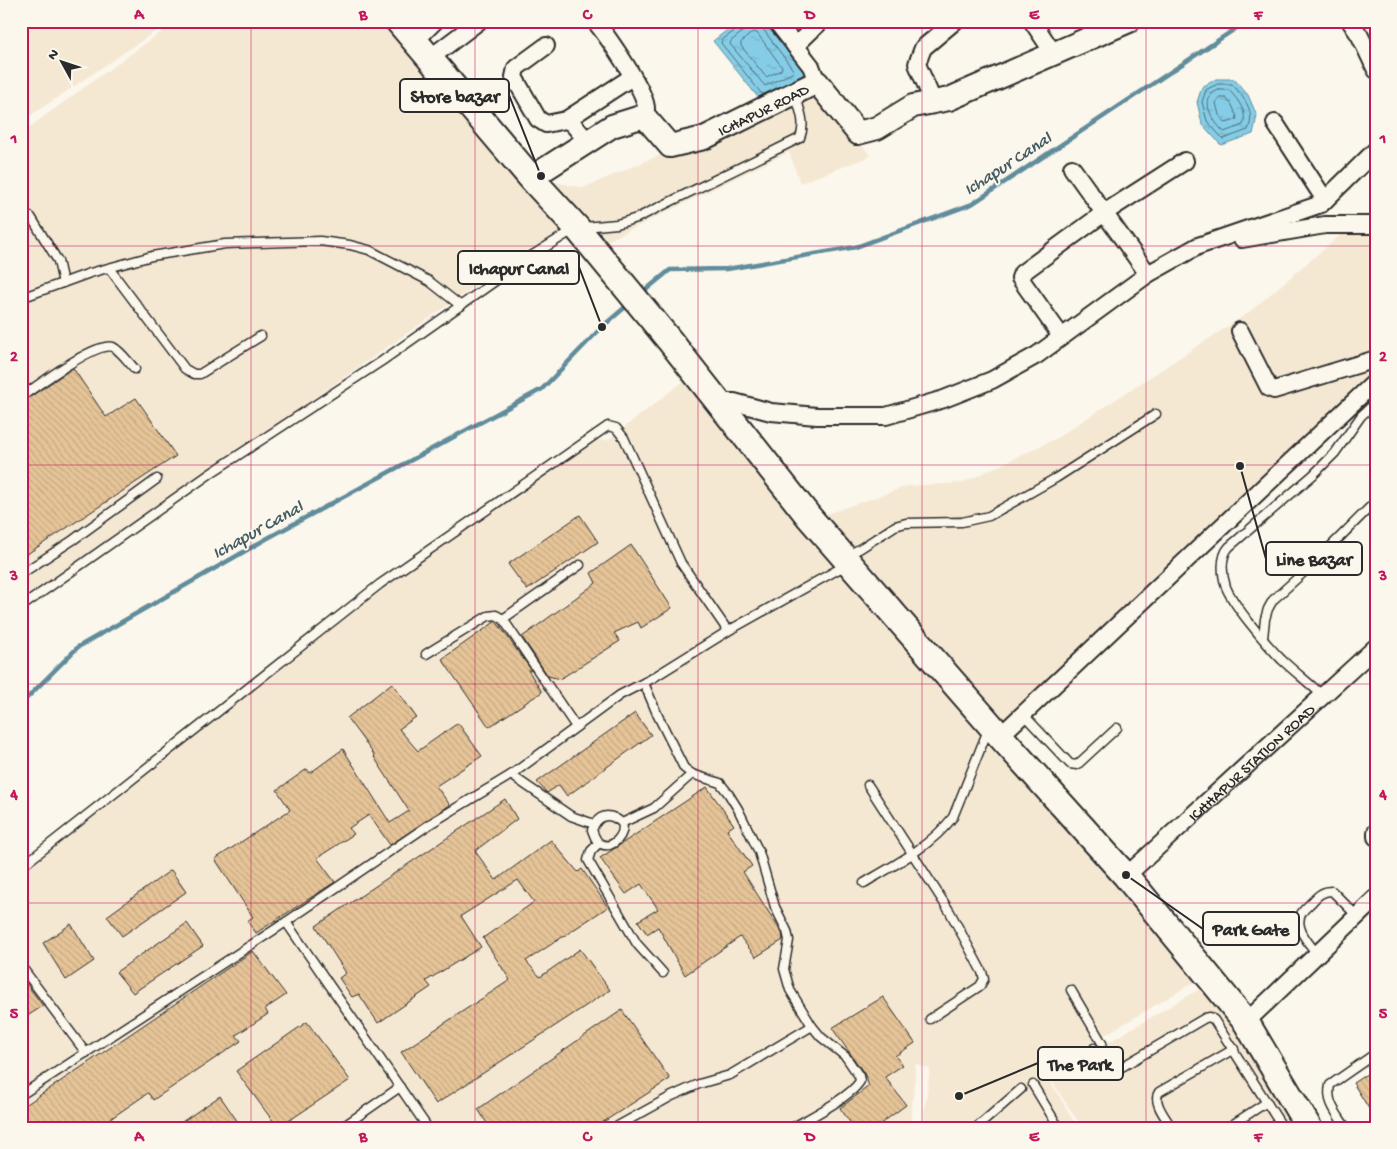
<svg xmlns="http://www.w3.org/2000/svg" width="1397" height="1149" viewBox="0 0 1397 1149" font-family="'Gochi Hand',sans-serif">
  <style>
    .built { fill: #f5e8d3 }
    .water { fill: url(#water-ripples); stroke: #618c9b }
    .lines { fill: none; stroke-linecap: round; stroke-linejoin: round }
    .shore { stroke: #4f6c76; stroke-width: 1 }
    .stream { stroke: #618c9b; stroke-width: 4.5 }
    .building { fill: url(#building-back-hatch); stroke: #2b2b2b }
    .lane-casing { stroke: #2b2b2b; stroke-width: 11 }
    .street-casing { stroke: #2b2b2b; stroke-width: 20 }
    .secondary-casing { stroke: #2b2b2b; stroke-width: 26 }
    .primary-casing { stroke: #2b2b2b; stroke-width: 29 }
    .lane { stroke: #fbf7ec; stroke-width: 8 }
    .street { stroke: #fbf7ec; stroke-width: 16 }
    .secondary { stroke: #fbf7ec; stroke-width: 22 }
    .primary { stroke: #fbf7ec; stroke-width: 25 }
    .grid { fill: none; stroke: #c2185b; stroke-width: 1; stroke-opacity: 0.55 }
    .labels { text-anchor: middle; stroke-width: 4; stroke-linejoin: round; paint-order: stroke }
    .street-label { font-size: 16px; fill: #2b2b2b; stroke: #fbf7ec }
    .water-label { font-size: 18px; font-style: italic; fill: #465c63; stroke: #fbf7ec }
    .leader { fill: none; stroke: #2b2b2b; stroke-width: 2 }
    .callout-dot { fill: #2b2b2b; stroke: #fbf7ec; stroke-width: 2 }
    .callout { fill: #fbf7ec; stroke: #2b2b2b; stroke-width: 2 }
    .callout-label { font-size: 18px; text-anchor: middle; font-weight: bold; fill: #2b2b2b }
    .neatline { fill: none; stroke: #c2185b; stroke-width: 2 }
    .grid-label { font-size: 16px; text-anchor: middle; font-weight: bold; fill: #c2185b }
  </style>
  <defs>
    <pattern id="water-ripples" width="26" height="14" patternUnits="userSpaceOnUse" patternTransform="scale(1.25)"><rect width="26" height="14" fill="#85cde6"/><path d="M2 4q2-2 4 0t4 0M15 11q2-2 4 0t4 0" fill="none" stroke="#73b0c5"/></pattern>
    <pattern id="building-back-hatch" width="6" height="6" patternUnits="userSpaceOnUse" patternTransform="scale(1.25)"><rect width="6" height="6" fill="#e6c498"/><path d="M-1 5l2 2M0 0l6 6M5-1l2 2" fill="none" stroke="#c5a983"/></pattern>
  </defs>
  <rect width="100%" height="100%" fill="#fbf7ec"/>
  <filter id="ink" filterUnits="userSpaceOnUse"><feTurbulence type="fractalNoise" baseFrequency=".02" numOctaves="2"/><feDisplacementMap in="SourceGraphic" scale="10" xChannelSelector="R" yChannelSelector="G"/><feConvolveMatrix kernelMatrix="1 2 1 2 8 2 1 2 1" color-interpolation-filters="sRGB"/></filter>
  <g filter="url(#ink)">
    <g class="built">
      <path d="M21,21H156L162,27L21,122Z"/>
      <path d="M162,21H401L578,236L523,253L21,602V133L168,27Z"/>
      <path d="M814,89L871,156L800,183L789,152L601,244L546,180L583,188Z"/>
      <path d="M1376,230V369L1236,509L1001,730L818,517L908,486L962,483L1055,439L1248,313L1344,232Z"/>
      <path d="M689,377L1198,980L1044,1071L1078,1128H922L930,1069L916,1064L910,1128H21V870L388,579L592,440H608Z"/>
      <path d="M1208,984L1300,1128H1082L1049,1077Z"/>
    </g>
    <g class="water">
      <path d="M739,21H771L806,68L807,79L761,101L713,41Z"/>
      <path d="M1216,79H1234L1248,95L1257,116L1253,134L1221,145L1202,124L1197,102L1202,87Z"/>
    </g>
    <g class="lines">
      <g class="shore">
        <path d="M741,21L740,27L722,40L721,43L761,93L764,94L794,80"/>
        <path d="M748,21L745,30L731,41L730,44L765,86L792,73L794,71L763,29L761,21"/>
        <path d="M753,32L757,33L782,67L781,70L766,77L741,46V43Z"/>
        <path d="M1218,84H1232C1244,98 1256,111 1248,130L1223,139L1207,121L1202,102L1206,90Z"/>
        <path d="M1219,90H1229C1238,100 1248,112 1243,125L1224,132C1216,124 1201,106 1212,94C1213,92 1217,91 1219,90Z"/>
        <path d="M1221,98H1226L1232,105L1237,117L1236,120L1226,123L1219,115L1216,103Z"/>
      </g>
      <g class="stream">
        <path d="M642,293L670,270L727,269L856,247L972,204L1247,21"/>
        <path d="M21,704L78,647L266,539L542,389L602,327L630,303"/>
      </g>
    </g>
    <g class="building">
      <path d="M73,368L106,417L136,398L176,456L21,558V403Z"/>
      <path d="M580,515L598,542L527,590L508,564Z"/>
      <path d="M631,545L672,608L641,628L638,622L614,633L620,641L560,679L548,676L522,637L596,583L591,573Z"/>
      <path d="M496,621L532,671L528,670L542,692L489,727L442,659Z"/>
      <path d="M392,683L416,717L399,729L418,751L458,723L482,756L436,786L450,805L390,845L369,815L349,828L354,834L317,858L335,882L256,933L247,921L253,917L215,859L290,810L277,790L307,769L310,773L343,749L390,823L409,811L374,757L375,756L347,718Z"/>
      <path d="M635,713L651,735L567,796L559,785L547,793L537,782Z"/>
      <path d="M707,787L734,825L727,830L752,866L743,872L782,933L783,940L756,957L740,937L685,975L658,927L647,934L638,921L658,909L641,884L626,894L600,858Z"/>
      <path d="M505,799L517,819L475,851L496,880L551,840L578,872L582,869L608,907L526,961L540,977L580,949L610,990L436,1104L401,1052L510,980L483,938L534,902L518,880L461,916L481,947L426,981L431,987L378,1023L359,994L352,997L339,978L346,973L316,926Z"/>
      <path d="M171,870L186,892L122,936L107,916Z"/>
      <path d="M187,923L203,946L133,993L116,972Z"/>
      <path d="M71,924L94,961L66,980L43,943Z"/>
      <path d="M253,951L286,995L265,1009L268,1014L236,1035L241,1041L153,1100L148,1093L97,1128H21V1108Z"/>
      <path d="M21,976L43,1006L21,1020Z"/>
      <path d="M883,997L915,1043L895,1056L903,1065L885,1077L906,1105L875,1128H854L840,1108L869,1086L864,1073L832,1028Z"/>
      <path d="M622,1010L670,1079L594,1128H490L478,1109Z"/>
      <path d="M307,1022L350,1080L278,1128L236,1071Z"/>
      <path d="M1376,1068V1120L1353,1083Z"/>
      <path d="M220,1096L242,1128H173Z"/>
    </g>
    <g class="lines">
      <g class="lane-casing">
        <g id="lane">
          <path d="M31,217L58,261L63,283"/>
          <path d="M584,227L617,224L637,218L800,138C806,123 800,110 795,95"/>
          <path d="M109,268L185,369L194,374H200L261,336"/>
          <path d="M21,298L90,273L152,256L225,244L320,241L350,245L369,250L429,281L461,306"/>
          <path d="M21,397C37,386 96,341 113,347C121,351 129,363 135,369"/>
          <path d="M846,556L861,548L895,526L906,523L962,522L989,516L1056,478L1156,414"/>
          <path d="M21,574L73,540L157,479"/>
          <path d="M21,607L211,473L382,361L528,258L573,230"/>
          <path d="M503,619L580,565"/>
          <path d="M1263,638L1265,619L1268,609L1273,600L1313,564L1376,501"/>
          <path d="M426,654L488,616L496,615L503,619L576,727"/>
          <path d="M644,683L658,716L684,768L692,774L720,783L728,793L738,809L759,852L775,907L787,931L789,940L784,969L790,990L812,1026L821,1037L846,1057L859,1076L860,1081C851,1097 809,1118 792,1128"/>
          <path d="M1322,695C1309,683 1295,672 1282,660C1267,645 1233,605 1226,587C1222,575 1220,557 1229,547L1313,475L1335,453L1361,416L1376,402"/>
          <path d="M1023,714L1070,764L1077,765L1117,728"/>
          <path d="M511,775L571,816L594,824"/>
          <path d="M868,785L950,912L982,972L984,979L980,986L930,1019"/>
          <path d="M622,823C626,834 613,850 601,844C596,842 594,835 592,830C598,814 609,812 622,823L654,808L692,774"/>
          <path d="M599,843L591,851L588,860L637,944L663,973"/>
          <path d="M21,867L380,584L608,426L616,428L624,438L681,563L728,631"/>
          <path d="M864,883C895,865 931,846 953,817L988,730"/>
          <path d="M286,922L428,1128"/>
          <path d="M1317,954C1310,944 1294,929 1301,914C1303,910 1308,906 1312,902C1318,895 1323,891 1332,891L1357,916"/>
          <path d="M21,966L86,1053"/>
          <path d="M1071,990L1102,1043"/>
          <path d="M1094,1048L1109,1066L1120,1068L1205,1018L1210,1017L1214,1020L1283,1128"/>
          <path d="M1033,1085L1059,1128"/>
          <path d="M21,1095L277,928L433,822L511,775L620,695L651,679L728,631L846,565"/>
          <path d="M341,1128L400,1087"/>
          <path d="M614,1128L672,1096L699,1084L730,1075L812,1026"/>
          <path d="M976,1128L1021,1089"/>
          <path d="M1172,1128C1166,1118 1152,1102 1159,1092L1234,1049"/>
          <path d="M1227,1128L1267,1102"/>
          <path d="M1346,1128C1337,1113 1326,1103 1330,1085L1376,1053"/>
        </g>
      </g>
      <g class="street-casing">
        <g id="street">
          <path d="M595,21C607,36 647,92 646,109C646,112 645,114 644,116"/>
          <path d="M776,21L811,66L817,82"/>
          <path d="M1032,21L1054,54"/>
          <path d="M1350,21L1360,36L1376,70"/>
          <path d="M415,41L435,21"/>
          <path d="M546,46L516,68L514,77L538,119L546,124L566,120L572,123L588,142"/>
          <path d="M795,46L821,21"/>
          <path d="M430,58L479,21"/>
          <path d="M933,101L917,64L923,48L955,21"/>
          <path d="M566,120L632,77"/>
          <path d="M1275,123L1325,200"/>
          <path d="M1072,168L1148,274"/>
          <path d="M1242,239L1325,225H1376"/>
          <path d="M1240,331L1269,388L1274,390L1376,359"/>
          <path d="M1061,336L1022,281L1020,278L1022,273L1104,213L1185,161"/>
          <path d="M717,402H734L771,412L817,416H886L944,399L992,380L1037,355L1148,274L1198,246L1321,204L1376,150"/>
          <path d="M1000,736L1376,381"/>
          <path d="M1376,832V837"/>
          <path id="s1" d="M1126,876L1376,647"/>
          <path d="M1246,1022L1376,898"/>
        </g>
      </g>
      <g class="secondary-casing">
        <g id="secondary">
          <path id="s2" d="M531,178L612,126L644,116L670,146L704,138L817,82L858,133L877,128L913,106L949,99L1129,21"/>
        </g>
      </g>
      <g class="primary-casing">
        <path id="primary" d="M398,21L531,178L577,228L670,341L809,517L1000,736L1126,876L1210,978L1246,1022L1309,1128"/>
      </g>
      <use href="#lane" class="lane"/>
      <use href="#street" class="street"/>
      <use href="#secondary" class="secondary"/>
      <use href="#primary" class="primary"/>
    </g>
  </g>
  <path class="grid" d="M251,21V1128M475,21V1128M698,21V1128M922,21V1128M1146,21V1128M21,246H1376M21,465H1376M21,684H1376M21,903H1376"/>
  <g class="labels">
    <g class="street-label">
      <text dy="6" stroke="none"><textPath href="#s2" startOffset="270">ICHAPUR ROAD</textPath></text>
      <text dy="6" stroke="none"><textPath href="#s1" startOffset="169">ICHHAPUR STATION ROAD</textPath></text>
    </g>
    <g class="water-label">
      <text transform="translate(1007 163) rotate(-33)" y="6">Ichapur Canal</text>
      <text transform="translate(257 529) rotate(-29)" y="6">Ichapur Canal</text>
    </g>
  </g>
  <path class="leader" d="M541 176L509 95M602 327L579 267M1240 466L1266 559M1126 875L1203 929M959 1096L1038 1063"/>
  <g class="callout-dot">
    <circle cx="541" cy="176" r="5"/>
    <circle cx="602" cy="327" r="5"/>
    <circle cx="1240" cy="466" r="5"/>
    <circle cx="1126" cy="875" r="5"/>
    <circle cx="959" cy="1096" r="5"/>
  </g>
  <g class="callout">
    <rect x="400" y="79" width="109" height="33" rx="5"/>
    <rect x="458" y="251" width="121" height="33" rx="5"/>
    <rect x="1266" y="542" width="96" height="33" rx="5"/>
    <rect x="1203" y="912" width="96" height="33" rx="5"/>
    <rect x="1038" y="1047" width="85" height="33" rx="5"/>
  </g>
  <g class="callout-label">
    <text x="455" y="102">Store bazar</text>
    <text x="519" y="274">Ichapur Canal</text>
    <text x="1314" y="565">Line Bazar</text>
    <text x="1251" y="935">Park Gate</text>
    <text x="1080" y="1070">The Park</text>
  </g>
  <rect width="1397" height="1149" fill="none" stroke="#fbf7ec" stroke-width="55"/>
  <g transform="translate(62 62) rotate(310)" stroke="#fbf7ec" stroke-width="4" paint-order="stroke">
  <path d="M0-4L9 19L0 12L-9 19Z" fill="#2b2b2b"/>
  <text y="-8" font-size="14" font-weight="bold" text-anchor="middle" fill="#2b2b2b">N</text>
  </g>
  <rect x="28" y="28" width="1342" height="1094" class="neatline"/>
  <g class="grid-label">
    <text x="139" y="19">A</text>
    <text x="363" y="19">B</text>
    <text x="587" y="19">C</text>
    <text x="810" y="19">D</text>
    <text x="1034" y="19">E</text>
    <text x="1258" y="19">F</text>
    <text x="14" y="143">1</text>
    <text x="1383" y="143">1</text>
    <text x="14" y="361">2</text>
    <text x="1383" y="361">2</text>
    <text x="14" y="580">3</text>
    <text x="1383" y="580">3</text>
    <text x="14" y="799">4</text>
    <text x="1383" y="799">4</text>
    <text x="14" y="1018">5</text>
    <text x="1383" y="1018">5</text>
    <text x="139" y="1141">A</text>
    <text x="363" y="1141">B</text>
    <text x="587" y="1141">C</text>
    <text x="810" y="1141">D</text>
    <text x="1034" y="1141">E</text>
    <text x="1258" y="1141">F</text>
  </g>
</svg>
